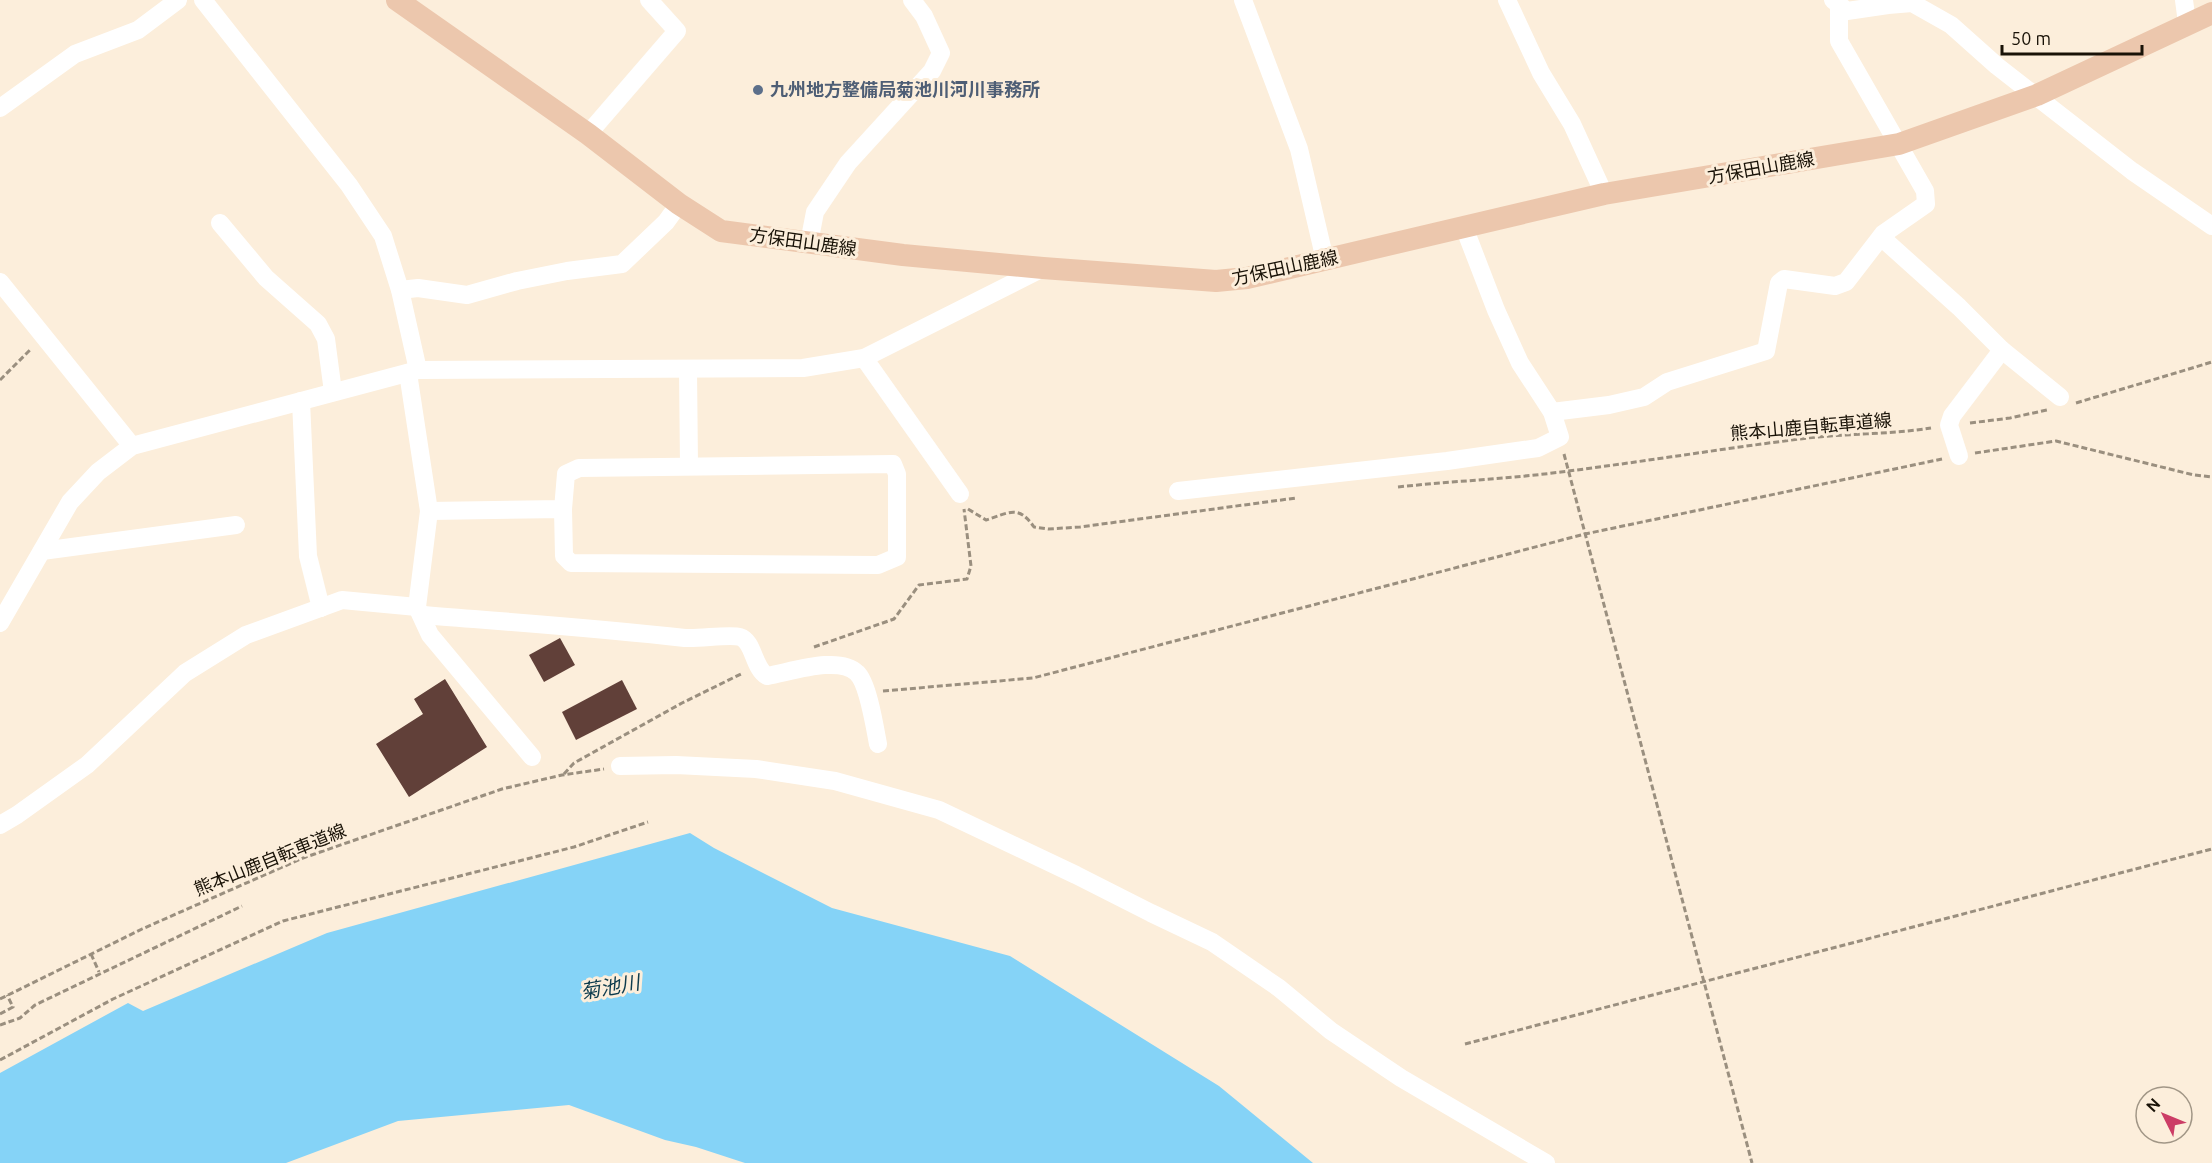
<svg xmlns="http://www.w3.org/2000/svg" width="2212" height="1163" viewBox="0 0 2212 1163" font-family="Ubuntu,'Noto Sans JP',sans-serif">
  <style>
    .water { fill: #85d3f7 }
    .building { fill: #614039 }
    .lines { fill: none; stroke-linecap: round; stroke-linejoin: round }
    .path { stroke: #9a8f7f; stroke-width: 3; stroke-dasharray: 6 3; stroke-linecap: butt }
    .minor { stroke: #fff; stroke-width: 18 }
    .major { stroke: #ecc7ad; stroke-width: 22 }
    .service-dot { fill: #5c6f8a; stroke: #fceedb; stroke-width: 2 }
    .labels { text-anchor: middle; stroke-width: 6; stroke-linejoin: round; paint-order: stroke }
    .service-label { font-size: 18px; font-weight: bold; fill: #4e5e75; stroke: #fceedb; text-anchor: start }
    .street-label { font-size: 18px; fill: #191207; stroke: #fceedb }
    .water-label { font-size: 20px; font-style: italic; fill: #0e3c4e; stroke: #fceedb }
  </style>
  <rect width="100%" height="100%" fill="#fceedb"/>
  <path class="water" d="M690,833L714,848L832,908L1010,956L1219,1086L1313,1163H745L696,1147L665,1140L569,1105L398,1121L286,1163H0V1073L128,1003L143,1011L327,933Z"/>
  <g class="building">
    <path d="M560,638L575,665L544,682L529,655Z"/>
    <path d="M445,679L487,747L409,797L376,744L423,714L414,699Z"/>
    <path d="M622,680L637,709L576,740L562,712Z"/>
  </g>
  <g class="lines">
    <g class="path">
      <path d="M0,380L31,349"/>
      <path d="M2076,403L2212,362"/>
      <path d="M1970,423L2010,418L2047,410"/>
      <path d="M1975,453L2056,441L2194,475L2212,477"/>
      <path d="M1564,454L1752,1163"/>
      <path d="M1398,487C1453,481 1507,479 1561,472C1641,462 1720,449 1800,439C1843,433 1888,435 1931,428"/>
      <path d="M968,509L986,520C1009,513 1018,504 1034,527L1048,529L1080,527L1296,498"/>
      <path d="M814,647L894,619L919,585L967,579L971,566L964,509"/>
      <path d="M883,691L1033,678L1585,534L1942,459"/>
      <path d="M564,774L574,763L682,703L743,673"/>
      <path d="M91,954L99,972"/>
      <path d="M0,999L142,929L303,858L502,789L562,775L604,769"/>
      <path d="M0,1014L13,1007L7,995"/>
      <path d="M0,1025L20,1018L35,1005L242,906"/>
      <path d="M1465,1044L2212,849"/>
      <path d="M0,1060L113,999L283,921L574,847L648,822"/>
    </g>
    <g class="minor">
      <path d="M203,0L349,185L383,236L400,290L418,370"/>
      <path d="M1243,0L1299,149L1325,260"/>
      <path d="M1507,0L1541,73L1572,124L1604,194"/>
      <path d="M1833,0L1847,11L1888,5L1912,3L1951,25L1997,66L2132,171L2212,226"/>
      <path d="M2184,0L2187,23"/>
      <path d="M0,108L75,54L138,30L178,0"/>
      <path d="M588,134L677,31L649,0"/>
      <path d="M220,223L266,278L318,324L326,339L333,392"/>
      <path d="M1881,237L1959,307L2002,350L2060,397"/>
      <path d="M809,243L815,212L848,163L932,71L941,53L924,16L912,0"/>
      <path d="M0,282L132,446"/>
      <path d="M400,290L418,288L467,295L517,281L567,271L622,264L666,222L679,204"/>
      <path d="M864,358L960,494"/>
      <path d="M688,369L689,466"/>
      <path d="M408,373L429,511L417,607L430,635L532,757"/>
      <path d="M301,401L308,556L321,608"/>
      <path d="M1552,412L1609,405L1644,397L1667,382L1766,351L1779,283L1784,279L1835,286L1846,282L1883,234L1926,204L1925,191L1839,41V5"/>
      <path d="M1959,456L1949,425L1952,416L2002,350"/>
      <path d="M1178,491L1447,461L1538,448L1560,437L1552,412L1520,363L1496,310L1464,227"/>
      <path d="M429,511L563,509L566,474L579,468L893,464L897,474V557L878,565L571,563L564,556L563,509"/>
      <path d="M42,551L236,525"/>
      <path d="M422,615C510,622 598,628 685,638C700,639 730,634 740,637C754,641 753,668 767,676C791,672 839,655 857,673C868,683 875,728 878,744"/>
      <path d="M0,623L70,502L98,472L132,446L418,370L803,368L864,358L1043,268"/>
      <path d="M620,766L676,765L756,769L835,781L939,810L1076,875L1151,913L1212,942L1279,988L1331,1031L1401,1078L1546,1163"/>
      <path d="M0,825L17,815L87,765L185,673L246,635L342,600L417,607"/>
    </g>
    <path class="major" d="M397,0L588,134L679,204L721,231L903,255L1043,268L1216,281L1247,278L1604,194L1899,144L2037,95L2212,13"/>
  </g>
  <circle class="service-dot" cx="758" cy="90" r="6"/>
  <g class="labels">
    <g class="service-label">
      <text x="770" y="96">九州地方整備局菊池川河川事務所</text>
    </g>
    <g class="street-label">
      <text transform="translate(1761 168) rotate(-10)" y="6">方保田山鹿線</text>
      <text transform="translate(803 242) rotate(8)" y="6">方保田山鹿線</text>
      <text transform="translate(1285 268) rotate(-12)" y="6">方保田山鹿線</text>
      <text transform="translate(1811 427) rotate(-5)" y="6">熊本山鹿自転車道線</text>
      <text transform="translate(270 860) rotate(-22)" y="6">熊本山鹿自転車道線</text>
    </g>
    <g class="water-label">
      <text transform="translate(610 987) rotate(-10)" y="7">菊池川</text>
    </g>
  </g>
  <g transform="translate(2164 1115) rotate(313)"><circle r="28" fill="#fceedb" stroke="#a19686" stroke-width="1.5"/>
  <path d="M0-4.5L10 22L0 15L-10 22Z" fill="#cc3d66"/>
  <text y="-9" font-size="16" font-weight="bold" text-anchor="middle" fill="#191207">N</text>
  </g>
  <path d="M2002 45v9h140v-9" fill="none" stroke="#191207" stroke-width="3"/>
  <text x="2011" y="45" font-size="18" fill="#191207" stroke="#fceedb" stroke-width="4.5" paint-order="stroke">50 m</text>
</svg>
